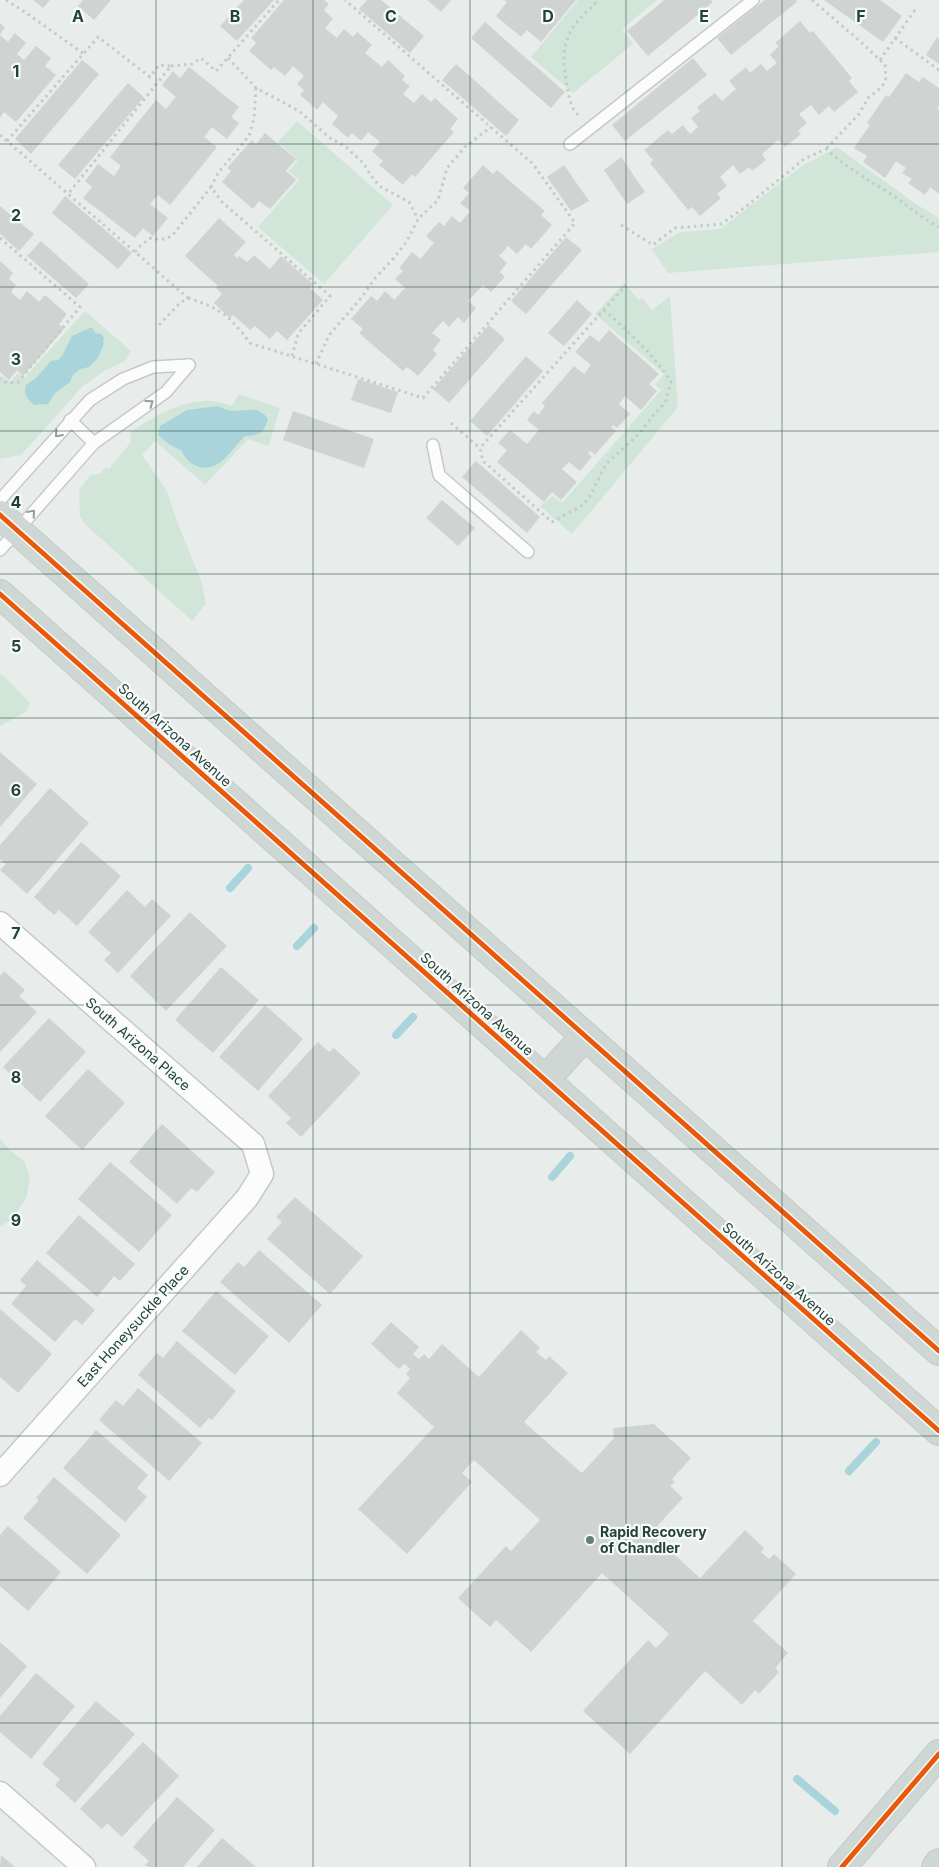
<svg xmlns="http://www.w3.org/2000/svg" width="939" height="1867" viewBox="0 0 939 1867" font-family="Inter,sans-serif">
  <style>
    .green { fill: #d1e6d8 }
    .water { fill: #a9d4db }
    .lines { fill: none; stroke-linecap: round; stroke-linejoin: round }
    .stream { stroke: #a9d4db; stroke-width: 8 }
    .building { fill: #cfd4d2 }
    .service-casing { stroke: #c5cac8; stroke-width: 14 }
    .minor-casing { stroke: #c5cac8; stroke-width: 25 }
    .primary-casing { stroke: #c3ccc9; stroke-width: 30 }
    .path { stroke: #c3ccca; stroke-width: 3; stroke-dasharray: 2.5 4; stroke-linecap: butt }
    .service { stroke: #fcfcfc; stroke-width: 11 }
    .minor { stroke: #fcfcfc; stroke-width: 22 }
    .primary { stroke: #cfd7d5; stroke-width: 28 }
    .cycleway-casing { stroke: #f7fbf9; stroke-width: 8 }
    .cycleway { stroke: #e8590c; stroke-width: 5 }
    .oneway { stroke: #909f9b }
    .grid { fill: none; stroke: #24423a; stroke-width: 1; stroke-opacity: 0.55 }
    .poi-dot { fill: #697e78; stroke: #f7fbf9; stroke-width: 2 }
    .labels { text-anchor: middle; stroke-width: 4.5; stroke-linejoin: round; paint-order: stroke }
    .street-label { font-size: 14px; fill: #24423a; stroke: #f7fbf9 }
    .poi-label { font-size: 14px; font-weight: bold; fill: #24423a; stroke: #f7fbf9; text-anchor: start }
    .grid-label { font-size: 16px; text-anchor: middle; font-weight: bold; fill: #24423a; stroke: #f7fbf9; stroke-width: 4.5; stroke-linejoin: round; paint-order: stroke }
  </style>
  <rect width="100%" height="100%" fill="#e8edeb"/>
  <g class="green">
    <path d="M578,0H657L622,29L633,44L573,93L531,57Z"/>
    <path d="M297,121L393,205L324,284L258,227L299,180L289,171L298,160L278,142Z"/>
    <path d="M837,147L916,204L939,218V252L668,273L652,249L680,232L720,229L802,166Z"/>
    <path d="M624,283L639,300L642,298L652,310L670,296L678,407L572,534L540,506L553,496L562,503L661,390L655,385L664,374L595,314Z"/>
    <path d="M85,311L131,351L125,361L104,371L83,386L21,455L0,459V375L10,382L18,373L24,378Z"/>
    <path d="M239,394L280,408L269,446L248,439L205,485L155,441L142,455L167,491L178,524L202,583L206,604L192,621L86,525L80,517L79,490L90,475L100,474L106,467L109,469L131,442L130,432C153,417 183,398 213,401C220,402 226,404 232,406Z"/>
    <path d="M0,674L4,676L30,703L26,712L0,726Z"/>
    <path d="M0,1139L10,1150L24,1161L30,1177L27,1196L14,1218L0,1227Z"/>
  </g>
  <g class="water">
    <path d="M92,327L95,333L102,334L104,339L103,341L104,343L98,358L89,367L80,369L73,375L70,382L55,393L48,404L34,405C27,398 23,394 26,385L36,378L51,361L58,360L62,356L72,336Z"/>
    <path d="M218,406C223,408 229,411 234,411C248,411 258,405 268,419C264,433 259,436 245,436C238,443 233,450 226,457C211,474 190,470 181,450L170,445L158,435L160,426L187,410Z"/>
  </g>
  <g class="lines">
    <g class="stream">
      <path d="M230,888L248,868"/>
      <path d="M297,946L314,928"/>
      <path d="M396,1035L413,1017"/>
      <path d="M552,1177L570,1156"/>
      <path d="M849,1471L876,1442"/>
      <path d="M797,1779L835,1811"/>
    </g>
  </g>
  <g class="building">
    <path d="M33,0H50L43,8Z"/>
    <path d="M83,0H111L94,20L78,6Z"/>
    <path d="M244,0H274L237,41L220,26Z"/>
    <path d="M284,0H324L329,4L324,10L333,19L325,28L337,38L344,29L353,37L357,32L372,45L365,53L382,67L388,60L405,76L402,80L410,86L403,94L414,103L422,94L431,102L435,98L458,119L450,129L454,132L415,177L412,174L403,185L379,165L383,161L372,151L380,142L368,132L361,141L352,133L348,138L332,124L338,116L323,102L317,110L300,95L304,90L297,84L304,76L293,66L285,76L274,67L271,70L249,51L256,43L251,38Z"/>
    <path d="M367,0H381L424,36L410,53L359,9Z"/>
    <path d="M427,0H451L441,12Z"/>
    <path d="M504,0H576L541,42L527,30L521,37L496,16L507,2Z"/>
    <path d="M664,0H711L713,2L648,56L627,31Z"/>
    <path d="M765,0H796L797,2L731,55L717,38Z"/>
    <path d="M824,0H880L902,16L883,42Z"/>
    <path d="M800,21L810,33L813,31L852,78L849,81L858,92L834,112L829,106L819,115L811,105L799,114L807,123L798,131L801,134L785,147L778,140L762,154L766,160L752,171L749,167L740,174L733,165L720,177L727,186L717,194L721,198L700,216L692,207L688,210L650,163L653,160L644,150L668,130L672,134L683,125L690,134L698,127L691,118L700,111L697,107L715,93L722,101L736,89L729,81L746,67L750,73L761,64L767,71L777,63L770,55L779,46L775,43Z"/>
    <path d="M485,22L565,92L551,108L471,38Z"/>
    <path d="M0,23L5,28L0,34Z"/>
    <path d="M15,33L26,43L17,54L24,60L36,46L51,58L45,66L56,75L16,122L4,112L0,118V35L8,42Z"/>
    <path d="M937,37L939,39V64L926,55Z"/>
    <path d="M693,58L707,75L625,141L612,125Z"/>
    <path d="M82,60L99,74L31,154L15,139Z"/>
    <path d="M456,64L519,120L506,136L442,80Z"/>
    <path d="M189,67L239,107L231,117L239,123L227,139L212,127L204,137L217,147L170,205L158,195L150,204L168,218L153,236L143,228L135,238L83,198L92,187L85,181L98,164L114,176L121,166L110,157L156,100L166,109L176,97L162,85L173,71L180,78Z"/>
    <path d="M906,73L919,82L923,77L939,88V106L937,108L939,109V194L930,187L925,195L908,183L912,179L902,173L906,168L896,161L885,178L863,162L867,156L854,148L870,125L867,123L886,95L889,97Z"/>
    <path d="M128,83L144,97L75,179L58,165Z"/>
    <path d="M265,133L296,159L286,171L296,180L270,209L259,201L253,209L222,182L231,171L227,168L252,140L256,144Z"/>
    <path d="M621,157L645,192L627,204L604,170Z"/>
    <path d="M483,165L493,174L497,170L545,211L541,215L552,225L531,249L526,244L517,254L508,246L499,256L507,263L500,272L505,277L491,292L483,285L468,301L476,308L464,323L458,317L449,327L443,321L432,333L441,340L433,350L437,354L418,376L407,367L403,371L359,333L363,329L351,319L371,296L377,301L385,291L394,300L405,288L395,279L403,271L399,268L412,252L420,259L434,243L426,236L439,222L444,226L452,216L460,223L470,211L460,203L469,193L463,188Z"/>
    <path d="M564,165L589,201L571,211L547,177Z"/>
    <path d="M65,196L132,253L118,269L52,213Z"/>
    <path d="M0,206L34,234L19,251L0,234Z"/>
    <path d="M219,218L246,242L234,255L237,258L239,256L247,262L254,255L270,269L281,256L313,284L310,288L323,300L287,340L277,331L270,339L255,326L250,330L233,315L230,318L214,303L222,294L216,288L218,286L185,256Z"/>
    <path d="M566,237L582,250L526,314L511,301Z"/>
    <path d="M41,241L89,284L76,298L27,256Z"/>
    <path d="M0,261L13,273L9,279L16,285L11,292L20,300L27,291L39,302L45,295L67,314L59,324L64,329L23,376L17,370L9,380L0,372Z"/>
    <path d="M577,300L592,314L564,346L548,333Z"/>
    <path d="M489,325L505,339L449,403L433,389Z"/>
    <path d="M609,330L659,374L649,384L657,391L641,410L625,396L619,404L630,414L617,428L613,425L611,427L616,431L595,455L590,451L588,453L592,457L580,471L569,462L562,469L577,482L561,500L552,492L544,502L497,462L507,450L498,443L510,430L527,444L539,430L527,420L534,411L538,415L545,406L542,403L574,366L584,374L591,365L575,352L590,335L599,342Z"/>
    <path d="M526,356L543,371L487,436L470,421Z"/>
    <path d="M358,379L398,392L391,413L351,400Z"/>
    <path d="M293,411L374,439L364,468L283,440Z"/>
    <path d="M476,461L540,517L527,533L462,477Z"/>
    <path d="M442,500L475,528L458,546L426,518Z"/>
    <path d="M0,752L37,784L0,827Z"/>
    <path d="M50,788L89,823L27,894L0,870L6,864L0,859V845Z"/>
    <path d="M81,842L121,876L77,926L59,910L54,915L34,897Z"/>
    <path d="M127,890L145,907L152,899L171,916L118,973L104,960L111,953L88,932Z"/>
    <path d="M190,912L227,946L166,1011L130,976Z"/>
    <path d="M221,967L259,1000L213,1053L175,1020Z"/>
    <path d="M4,971L25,990L19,996L37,1012L0,1052V976Z"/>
    <path d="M265,1005L303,1039L258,1091L219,1057Z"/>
    <path d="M49,1018L86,1052L40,1102L3,1067Z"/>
    <path d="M318,1042L329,1052L334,1048L361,1073L301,1137L286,1123L291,1118L268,1096Z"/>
    <path d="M88,1069L125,1103L82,1150L45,1116Z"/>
    <path d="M162,1124L215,1172L197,1192L191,1188L177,1204L129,1162Z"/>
    <path d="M110,1162L172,1215L139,1252L78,1199Z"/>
    <path d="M295,1197L363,1256L330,1294L267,1239L282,1222L276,1217Z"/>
    <path d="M79,1215L135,1264L120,1281L114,1276L97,1297L46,1253Z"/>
    <path d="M259,1250L322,1305L289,1343L220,1282L238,1262L244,1267Z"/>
    <path d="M37,1260L95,1310L82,1325L75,1319L55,1342L11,1304L26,1286L20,1280Z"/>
    <path d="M216,1291L269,1336L235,1375L182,1331Z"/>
    <path d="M0,1309L52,1354L18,1393L0,1377Z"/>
    <path d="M391,1322L419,1347L413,1354L419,1359L424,1354L429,1359L442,1344L479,1377L521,1330L540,1348L536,1352L546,1360L549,1356L568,1373L524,1422L582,1473L614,1438L613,1428L654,1424L691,1458L672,1479L675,1482L670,1486L683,1498L651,1533L700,1578L745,1530L764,1548L761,1552L769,1559L774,1554L796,1574L753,1621L788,1653L775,1668L779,1672L759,1694L755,1690L742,1705L705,1671L630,1754L583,1711L648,1640L656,1648L669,1634L602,1573L531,1652L496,1620L490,1627L458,1598L506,1546L511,1551L540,1520L474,1460L462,1473L472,1482L407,1554L358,1509L434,1427L397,1393L410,1378L406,1374L410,1369L404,1364L399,1369L371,1344Z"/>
    <path d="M177,1341L236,1391L212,1420L209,1418L200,1428L138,1375L157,1353L163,1358Z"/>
    <path d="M138,1388L202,1443L169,1481L99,1420L116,1400L123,1406Z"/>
    <path d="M96,1430L148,1475L137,1488L147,1497L125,1522L63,1468Z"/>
    <path d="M54,1477L121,1535L87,1574L23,1518L39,1500L36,1498Z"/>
    <path d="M8,1526L61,1572L28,1611L0,1586V1535Z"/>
    <path d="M0,1642L27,1666L0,1698Z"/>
    <path d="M36,1673L75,1706L31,1759L0,1732V1716Z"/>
    <path d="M96,1701L135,1734L75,1803L55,1785L60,1779L42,1764Z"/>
    <path d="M143,1742L179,1776L122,1837L107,1823L102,1829L80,1809Z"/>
    <path d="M177,1797L215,1830L183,1867H148L145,1865L149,1861L133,1847Z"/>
    <path d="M222,1838L256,1867H197Z"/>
    <path d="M1,1855L15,1867H0Z"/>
  </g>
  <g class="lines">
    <g class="service-casing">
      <g id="service">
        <path d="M570,144L753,0"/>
        <path d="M70,420L94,443"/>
        <path d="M433,445L439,475L528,552"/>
        <path d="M0,500L90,400L123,379L153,367L189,365"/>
        <path d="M0,550L94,443L166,392L189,365"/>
      </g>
    </g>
    <g class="minor-casing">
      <g id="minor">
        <path d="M0,923L253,1144L262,1174L247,1198L0,1475"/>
        <path d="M0,1793L84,1867"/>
      </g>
    </g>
    <g class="primary-casing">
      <g id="primary">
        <path d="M0,515L939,1351"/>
        <path d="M0,594L939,1431"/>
        <path d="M545,1080L585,1036"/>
        <path d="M842,1867L939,1754"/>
        <path d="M936,1867L939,1863"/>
      </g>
    </g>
    <g class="path">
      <path d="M6,0L25,12L84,54"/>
      <path d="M812,0L861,42L885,65L886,78L882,87L868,98L859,114L826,149"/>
      <path d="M895,38L939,70"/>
      <path d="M228,58L256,88L299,111L330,138L345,146L363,163L374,180L381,187L409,202L418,219"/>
      <path d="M880,60L917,7"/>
      <path d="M171,66L192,64L201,58L216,71L279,0"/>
      <path d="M256,88L254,118L249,136L218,173L211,187L222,202L330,296L298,334L292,356"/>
      <path d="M578,115C570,107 569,96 567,86C563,64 561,45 574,26C581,16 591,9 598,0"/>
      <path d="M0,135L188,298L180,303L157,327"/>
      <path d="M7,141L98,37L150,77L159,65L171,66L68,194"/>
      <path d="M621,225L653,245L675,228L721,224L748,205L804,159L826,149C847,168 870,181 894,196C909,207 922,218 939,227"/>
      <path d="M0,238L80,307L18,382L7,383L0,379"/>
      <path d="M135,252L141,245L151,238L161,240L172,236L211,187"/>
      <path d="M188,298C220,308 230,316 250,343L423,398L575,223L533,164L345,0"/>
      <path d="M604,310C628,332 654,354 671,382L665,403L652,417L640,433L606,464L590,496L583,505L552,522L483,461L480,448L626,285"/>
      <path d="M316,364L329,335L362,297L375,278L394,258L407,241L418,219L438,200L447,168L465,147L491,127"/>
      <path d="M451,423L480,448"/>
    </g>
    <use href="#service" class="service"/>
    <use href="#minor" class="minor"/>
    <use href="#primary" class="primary"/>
    <g class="cycleway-casing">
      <g id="cycleway">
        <path d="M0,515L939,1351"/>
        <path d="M0,594L939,1431"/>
        <path d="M842,1867L939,1754"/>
      </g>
    </g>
    <use href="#cycleway" class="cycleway"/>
  </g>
  <defs><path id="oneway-chevron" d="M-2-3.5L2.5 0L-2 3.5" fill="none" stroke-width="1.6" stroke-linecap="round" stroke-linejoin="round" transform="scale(1.25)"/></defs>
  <g class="oneway">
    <use href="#oneway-chevron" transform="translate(150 403) rotate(-36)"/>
    <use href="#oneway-chevron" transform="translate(58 434) rotate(131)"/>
    <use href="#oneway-chevron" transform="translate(32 513) rotate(-49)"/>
  </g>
  <path class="grid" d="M156,0V1867M313,0V1867M470,0V1867M626,0V1867M782,0V1867M0,144H939M0,287H939M0,431H939M0,574H939M0,718H939M0,862H939M0,1005H939M0,1149H939M0,1293H939M0,1436H939M0,1580H939M0,1723H939"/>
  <circle class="poi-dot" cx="590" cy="1540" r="5"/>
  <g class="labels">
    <g class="street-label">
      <text transform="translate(175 735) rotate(42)" y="5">South Arizona Avenue</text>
      <text transform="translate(477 1004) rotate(42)" y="5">South Arizona Avenue</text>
      <text transform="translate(138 1044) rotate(41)" y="5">South Arizona Place</text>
      <text transform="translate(779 1274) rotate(42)" y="5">South Arizona Avenue</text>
      <text transform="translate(133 1326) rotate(-48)" y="5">East Honeysuckle Place</text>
    </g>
    <g class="poi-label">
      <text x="600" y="1537">Rapid Recovery<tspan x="600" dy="16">of Chandler</tspan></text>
    </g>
  </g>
  <g class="grid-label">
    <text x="78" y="22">A</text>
    <text x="235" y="22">B</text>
    <text x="391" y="22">C</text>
    <text x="548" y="22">D</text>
    <text x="704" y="22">E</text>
    <text x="861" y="22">F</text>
    <text x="16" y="77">1</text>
    <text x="16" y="221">2</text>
    <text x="16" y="365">3</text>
    <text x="16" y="508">4</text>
    <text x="16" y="652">5</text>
    <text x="16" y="796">6</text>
    <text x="16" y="939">7</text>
    <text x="16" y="1083">8</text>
    <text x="16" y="1226">9</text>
  </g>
</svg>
